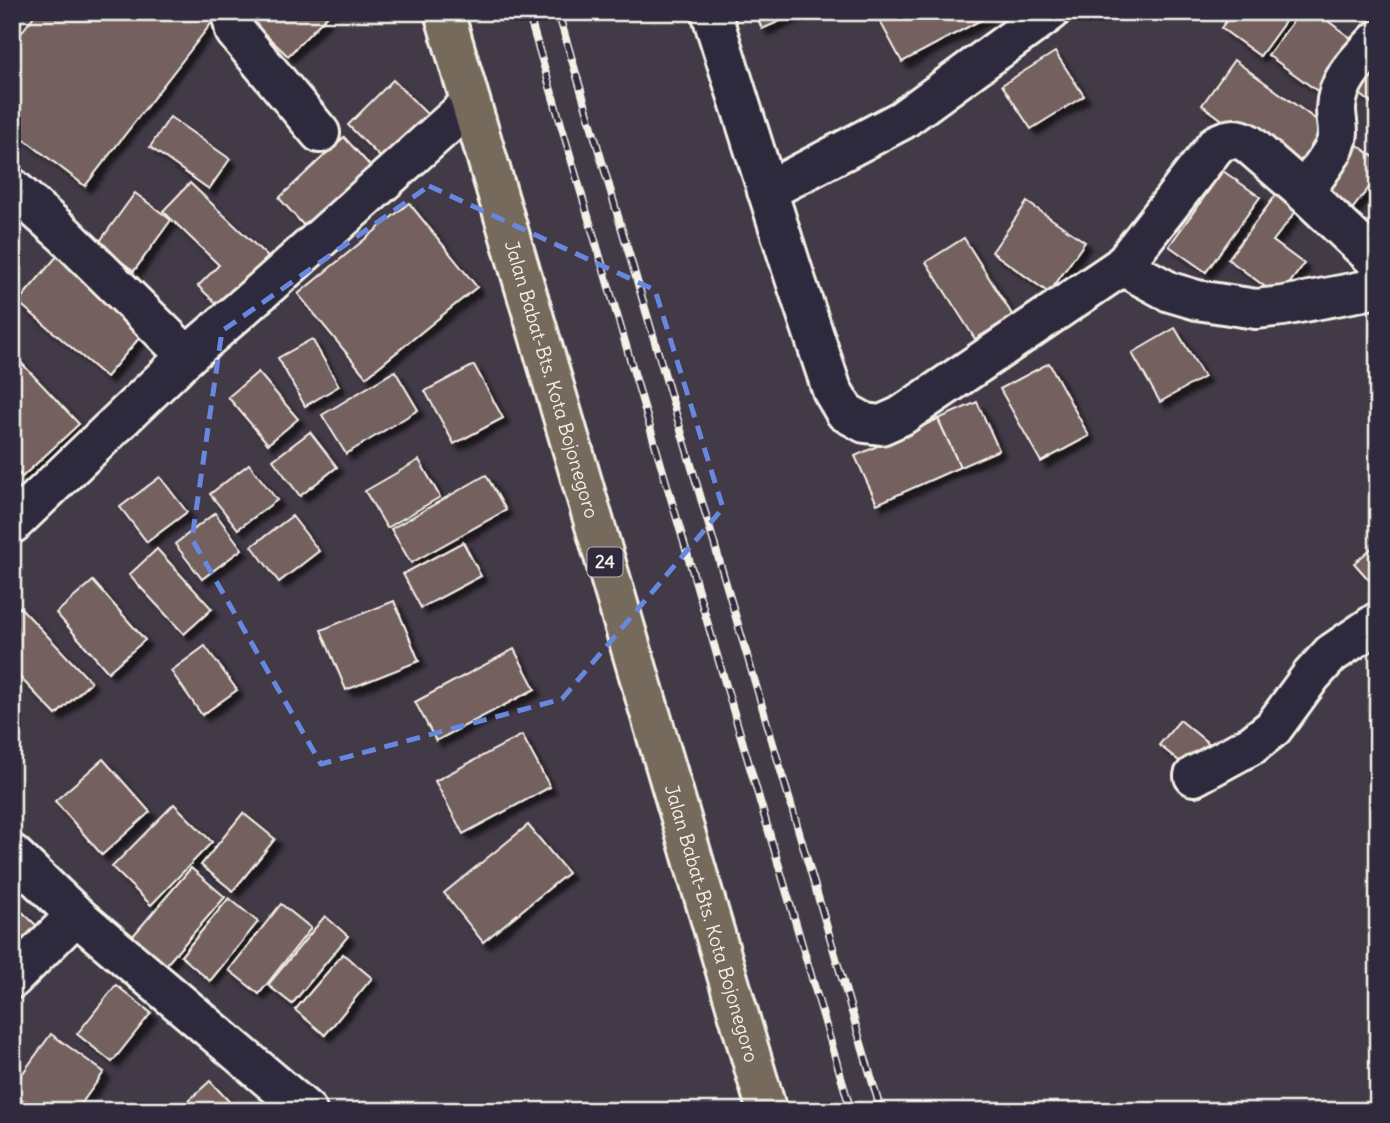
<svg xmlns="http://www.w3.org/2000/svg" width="1390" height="1123" viewBox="0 0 1390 1123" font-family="Delius,sans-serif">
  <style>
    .building { fill: #73605f; stroke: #f4f1e8; stroke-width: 2; filter: url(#shadow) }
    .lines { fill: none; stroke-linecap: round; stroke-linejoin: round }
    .minor-casing { stroke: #f4f1e8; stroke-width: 44 }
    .highway-casing { stroke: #f4f1e8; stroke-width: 44 }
    .minor { stroke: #2f2a3d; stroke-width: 38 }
    .highway { stroke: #766a5c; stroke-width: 38 }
    .rail-casing { stroke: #f4f1e8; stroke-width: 8 }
    .rail { stroke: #2f2a3d; stroke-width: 5; stroke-dasharray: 16; stroke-linecap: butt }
    .marked { fill: none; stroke: #6887de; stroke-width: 5; stroke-dasharray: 14 9; stroke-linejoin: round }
    .labels { text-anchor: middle; stroke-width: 5; stroke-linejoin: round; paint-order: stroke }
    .shield { fill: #2f2a3d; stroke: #b9b5b5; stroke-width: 2 }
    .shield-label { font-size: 18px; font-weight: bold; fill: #f4f1e8 }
    .street-label { font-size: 19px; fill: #f4f1e8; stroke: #2f2a3d }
  </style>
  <defs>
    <filter id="shadow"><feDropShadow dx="6" dy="6" stdDeviation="2" flood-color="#0009"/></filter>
  </defs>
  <rect width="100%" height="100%" fill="#433a47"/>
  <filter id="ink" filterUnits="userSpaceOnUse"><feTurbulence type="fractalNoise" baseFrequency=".0143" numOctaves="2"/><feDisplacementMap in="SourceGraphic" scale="14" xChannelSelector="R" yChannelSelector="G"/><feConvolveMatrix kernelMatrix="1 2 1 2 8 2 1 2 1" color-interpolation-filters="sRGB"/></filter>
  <g filter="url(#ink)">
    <g class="building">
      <path d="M37,12H220L85,186L12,130V45Z"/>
      <path d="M264,12H331L288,56L253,23Z"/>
      <path d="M755,12H801L762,29Z"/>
      <path d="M875,12H996L902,62Z"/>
      <path d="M1233,12H1292L1260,56L1221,28Z"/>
      <path d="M1300,12H1316L1360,45L1323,95L1268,55Z"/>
      <path d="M1055,52L1084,96L1031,129L1002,85Z"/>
      <path d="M1234,60L1333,132L1300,177L1202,105Z"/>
      <path d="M1378,63V108L1356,91Z"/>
      <path d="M393,80L431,118L386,163L348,125Z"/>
      <path d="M170,117L230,159L209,189L150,147Z"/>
      <path d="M344,137L373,169L307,229L279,198Z"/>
      <path d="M1352,141L1378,160V176L1346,217L1313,191Z"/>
      <path d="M1223,171L1260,197L1206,272L1169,246Z"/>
      <path d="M190,183L268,257L220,307L198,286L219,265L163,211Z"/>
      <path d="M135,193L171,220L134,271L98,244Z"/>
      <path d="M1276,195L1297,210L1273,241L1304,264L1279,297L1228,259Z"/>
      <path d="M1027,202L1085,242L1049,293L992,252Z"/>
      <path d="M409,203L477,287L366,377L298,294Z"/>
      <path d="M964,238L1013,316L975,339L926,262Z"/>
      <path d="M58,255L146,330L106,377L18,302Z"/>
      <path d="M1175,328L1204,377L1160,402L1132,353Z"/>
      <path d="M312,339L339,386L305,406L278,358Z"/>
      <path d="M12,353L79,424L22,477L12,466Z"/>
      <path d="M1049,363L1089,436L1041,462L1000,389Z"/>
      <path d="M474,365L503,418L454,444L425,391Z"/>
      <path d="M395,371L418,410L346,454L322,415Z"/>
      <path d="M258,372L298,419L268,444L228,397Z"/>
      <path d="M977,402L999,450L960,467L938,419Z"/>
      <path d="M938,419L960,467L877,504L855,456Z"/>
      <path d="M310,432L337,467L300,496L273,460Z"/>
      <path d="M419,460L440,497L387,528L365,491Z"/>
      <path d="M249,464L277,500L238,529L210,494Z"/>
      <path d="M486,475L506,510L411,563L391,529Z"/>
      <path d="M160,477L187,512L147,542L120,507Z"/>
      <path d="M215,513L242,549L202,579L175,544Z"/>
      <path d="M292,516L319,551L279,582L252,546Z"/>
      <path d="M463,542L481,576L421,608L403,574Z"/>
      <path d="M1378,543V590L1354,563Z"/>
      <path d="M157,549L212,609L184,634L129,575Z"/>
      <path d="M93,581L145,640L108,672L56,613Z"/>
      <path d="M394,601L419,661L346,690L321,630Z"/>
      <path d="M20,607L91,682L56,715L12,669V614Z"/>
      <path d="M205,646L237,690L202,715L171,671Z"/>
      <path d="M514,649L535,689L436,741L415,702Z"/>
      <path d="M1180,720L1208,743L1188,768L1159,745Z"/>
      <path d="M522,735L550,787L463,834L435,781Z"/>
      <path d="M103,759L150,812L102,855L55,801Z"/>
      <path d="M174,804L212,842L151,905L112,867Z"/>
      <path d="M243,813L275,839L233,891L201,865Z"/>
      <path d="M528,825L568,873L483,942L444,893Z"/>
      <path d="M191,868L225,897L165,966L132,937Z"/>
      <path d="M229,898L258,922L210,981L181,956Z"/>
      <path d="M12,902L41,930L12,959Z"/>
      <path d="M281,904L311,928L259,994L229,970Z"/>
      <path d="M325,916L348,936L292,1004L268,985Z"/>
      <path d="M343,954L372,978L325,1035L295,1010Z"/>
      <path d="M116,985L151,1013L112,1062L77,1034Z"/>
      <path d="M51,1034L104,1072L76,1111H38L12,1092V1088Z"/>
      <path d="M210,1081L238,1111H177Z"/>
    </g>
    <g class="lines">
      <g class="minor-casing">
        <g id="minor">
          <path d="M233,12L232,16L235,31L320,133"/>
          <path d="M711,12L793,272L832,390L845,412L865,423L881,425L901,416L1122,266L1217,144C1229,138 1237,137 1249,144L1304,192L1378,262"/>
          <path d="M12,188L64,234L187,356"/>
          <path d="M767,191L902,120L1050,12"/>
          <path d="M1304,192C1313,178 1328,161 1335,146C1341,131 1336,123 1336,109C1337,79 1359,60 1378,40"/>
          <path d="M1122,266L1170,292L1197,300L1256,309L1283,306L1378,288"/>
          <path d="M12,524L187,356L264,289L470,104"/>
          <path d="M1194,776L1253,744L1273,728L1311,676L1331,654L1378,622"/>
          <path d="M12,854L76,915L307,1111"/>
          <path d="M12,979L76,915"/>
        </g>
      </g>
      <g class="highway-casing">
        <g id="highway">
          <path id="s1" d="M444,12L767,1111"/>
        </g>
      </g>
      <use href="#minor" class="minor"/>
      <use href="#highway" class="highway"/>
      <g class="rail-casing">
        <g id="rail">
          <path d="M528,12L851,1111"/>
          <path d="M558,12L881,1111"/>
        </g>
      </g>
      <use href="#rail" class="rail"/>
    </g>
  </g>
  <path class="marked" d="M429,186L655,290L723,508L562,699L321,764L192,539L222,331Z"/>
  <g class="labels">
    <rect class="shield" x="587.5" y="547.5" width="35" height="29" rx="5"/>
    <g class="shield-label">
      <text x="605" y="568">24</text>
    </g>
    <g class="street-label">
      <text dy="7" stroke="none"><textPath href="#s1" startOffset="383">Jalan Babat-Bts. Kota Bojonegoro</textPath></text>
      <text dy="7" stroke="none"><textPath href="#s1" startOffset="950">Jalan Babat-Bts. Kota Bojonegoro</textPath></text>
    </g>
  </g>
  <rect width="1390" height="1123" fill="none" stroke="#2f2a3d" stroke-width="42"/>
  <rect x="21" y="21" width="1348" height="1081" fill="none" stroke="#f4f1e8" stroke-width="2.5" filter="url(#ink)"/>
</svg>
